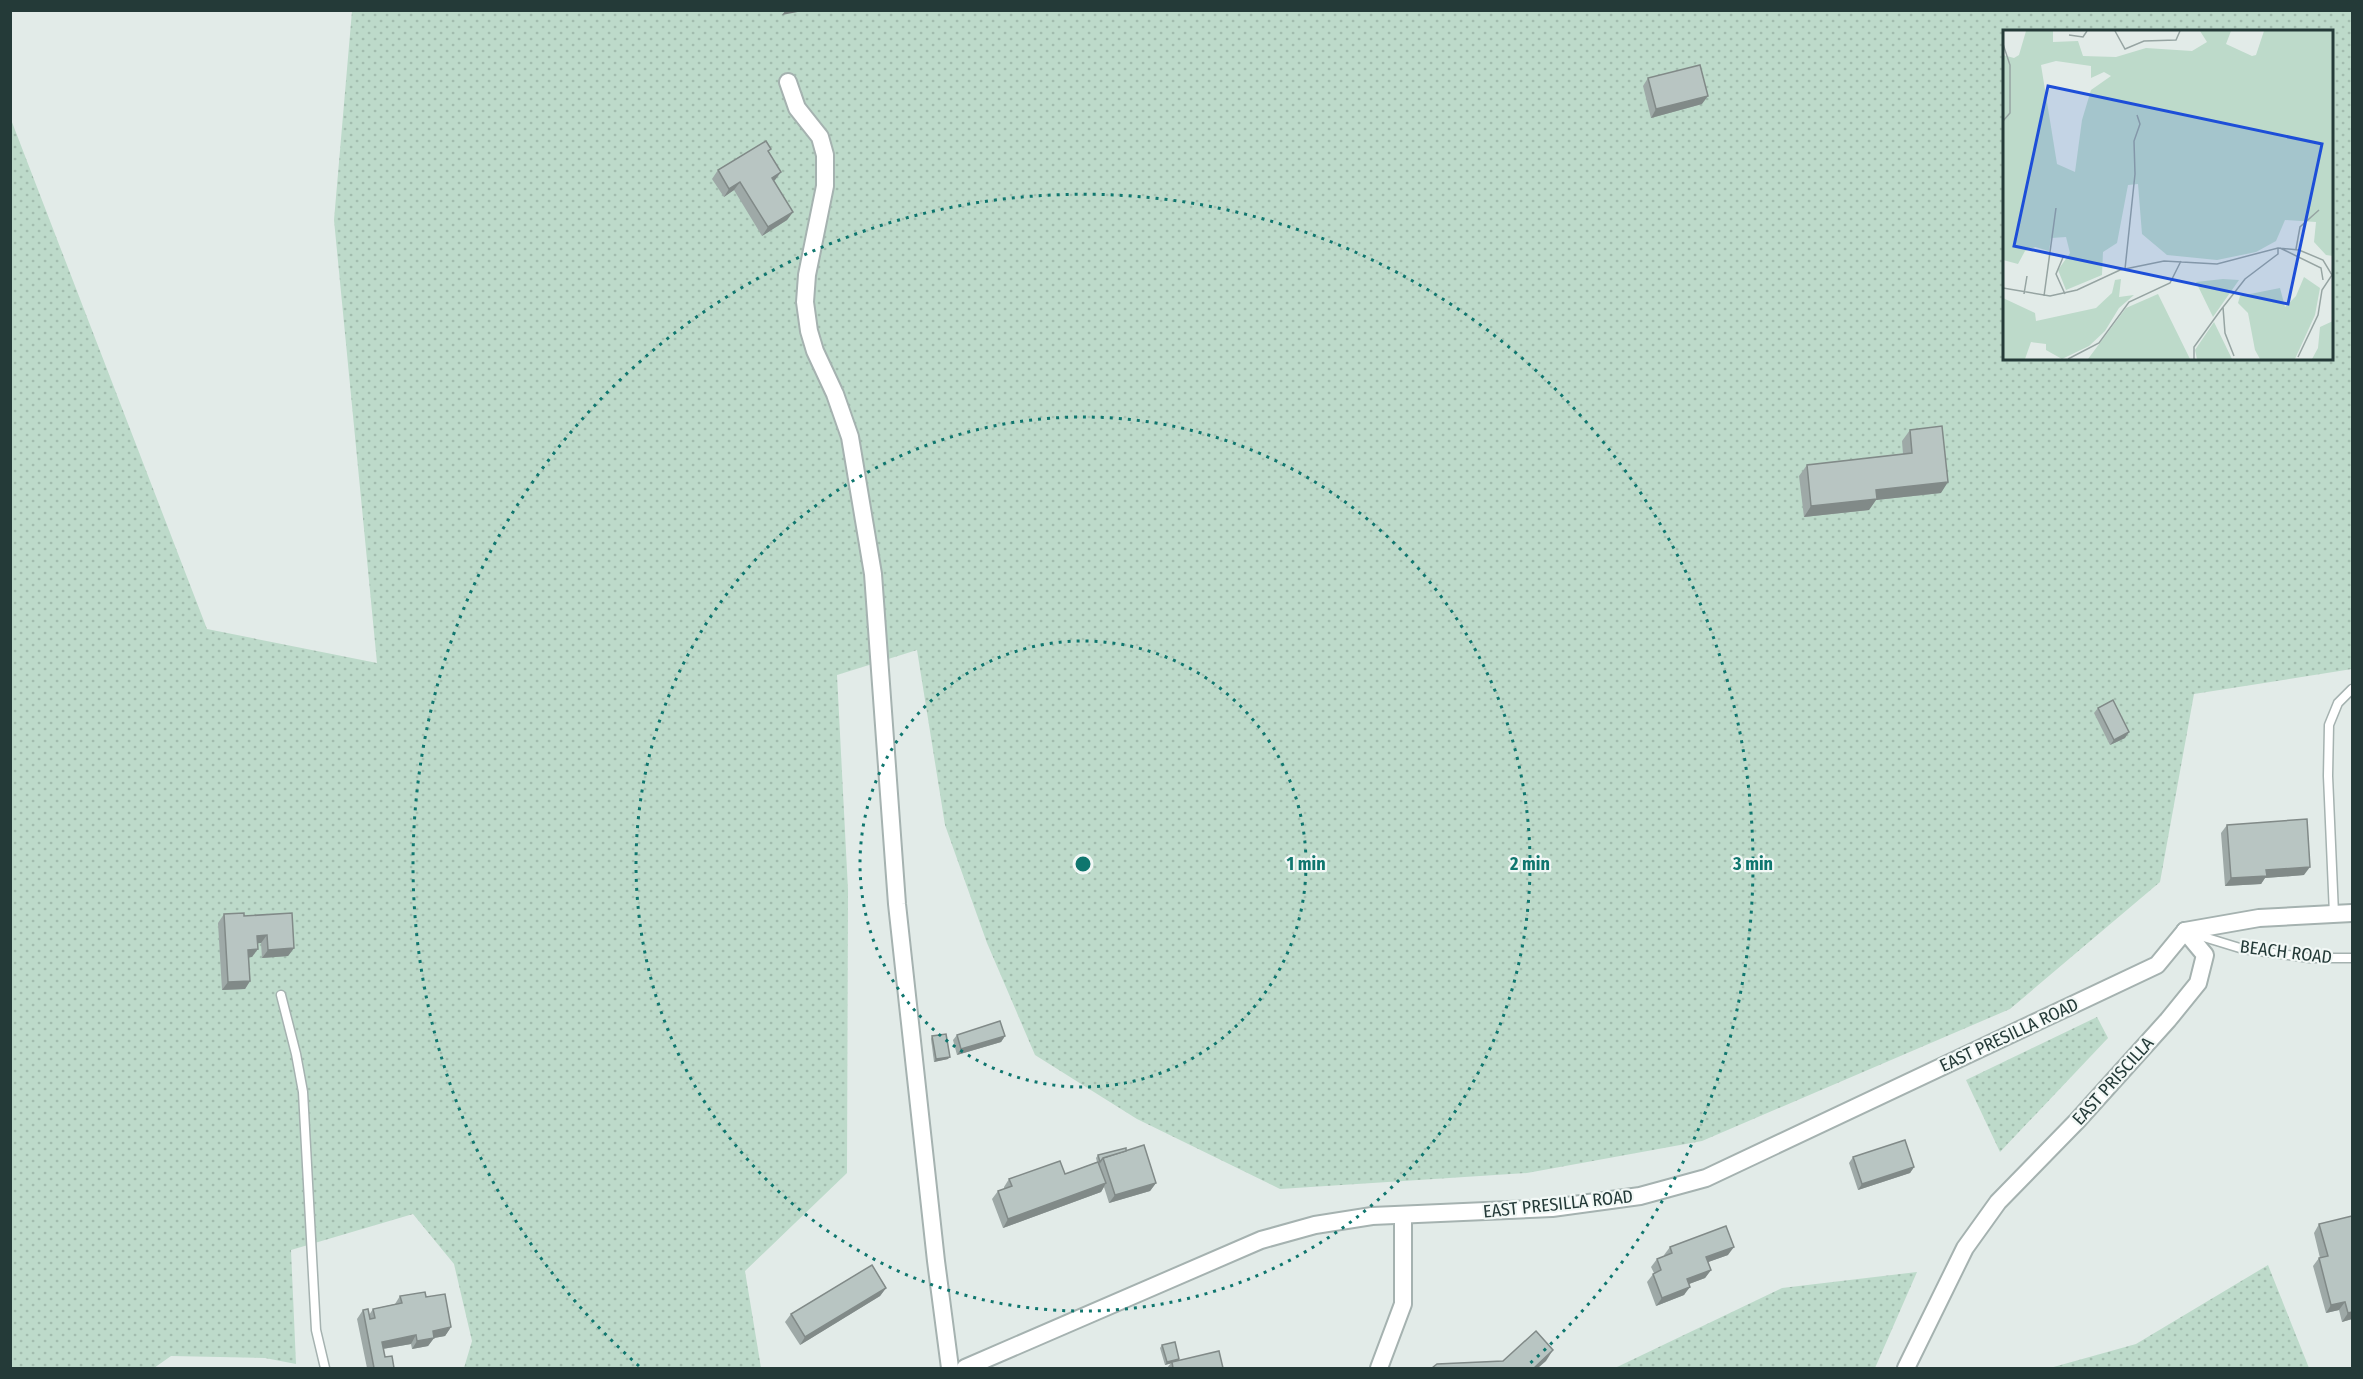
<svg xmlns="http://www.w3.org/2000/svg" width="2363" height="1379" viewBox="0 0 2363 1379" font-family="'Fira Sans Condensed',sans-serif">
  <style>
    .grass { fill: url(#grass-dots); fill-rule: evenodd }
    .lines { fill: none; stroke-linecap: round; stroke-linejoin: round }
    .service-casing { stroke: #a5b2b0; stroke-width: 11 }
    .minor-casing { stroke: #a5b2b0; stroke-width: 20 }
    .service { stroke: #fff; stroke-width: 8 }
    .minor { stroke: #fff; stroke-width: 16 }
    .wall { fill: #9ea9a7 }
    .shaded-wall { fill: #818a88 }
    .building { fill: #b8c5c2; stroke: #818a88; stroke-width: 1.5 }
    .ring { fill: none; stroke: #0f766e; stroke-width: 3; stroke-dasharray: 3 6 }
    .labels { text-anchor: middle; stroke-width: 4.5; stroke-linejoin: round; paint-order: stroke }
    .street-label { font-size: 18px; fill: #243a38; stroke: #f2f8f6 }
    .inset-road { fill: none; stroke: #96a4a2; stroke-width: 1.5 }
    .view { fill: #1d4ed8; fill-opacity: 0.15; stroke: #1d4ed8; stroke-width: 3 }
    .inset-edge { fill: none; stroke: #243a38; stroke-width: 3 }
    .centre { fill: #0f766e; stroke: #f2f8f6; stroke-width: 3 }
    .ring-label { font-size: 18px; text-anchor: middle; font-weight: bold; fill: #0f766e; stroke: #f2f8f6; stroke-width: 4.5; stroke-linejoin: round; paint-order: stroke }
  </style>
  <defs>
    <pattern id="grass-dots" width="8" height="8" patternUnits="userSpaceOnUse" patternTransform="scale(1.5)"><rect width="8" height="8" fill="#bddaca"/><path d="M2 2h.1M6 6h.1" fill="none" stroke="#a2bcae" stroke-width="1.8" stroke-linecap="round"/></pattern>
  </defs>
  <rect width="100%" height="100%" fill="#e2ebe8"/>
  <g class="grass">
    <path d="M352,11H2352V669L2194,694L2160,882L2010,1009L1702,1141L1527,1173L1280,1189L1137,1119L1035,1055L987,943L945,825L917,650L837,675L848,890L847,1173L745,1271L761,1368H464L472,1341L454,1264L413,1214L291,1250L296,1364L265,1358L171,1356L154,1368H11L10,117L207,629L377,663L334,220ZM2004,32H2332V358H2004Z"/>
    <path d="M2097,1017L2108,1038L2000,1152L1966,1080Z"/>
    <path d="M2268,1265L2309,1368H2050L2136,1344Z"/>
    <path d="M1917,1272L1875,1368H1615L1782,1288Z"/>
  </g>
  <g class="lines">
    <g class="service-casing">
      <g id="service">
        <path d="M2334,914L2328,776L2329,725L2338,703L2352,689"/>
        <path d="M2194,934L2243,949L2310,958H2352"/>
        <path d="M281,995L296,1054L303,1092L316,1330L325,1368"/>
      </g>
    </g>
    <g class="minor-casing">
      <g id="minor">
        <path d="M788,82L797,108L820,137L825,155V186L807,275L805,302L809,331L815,351L835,394L850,437L873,574L897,904L936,1261L950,1368"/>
        <path d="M2185,931L2259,918L2352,913"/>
        <path d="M965,1368L1261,1240L1315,1225L1372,1216L1552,1208L1640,1196L1706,1178L2157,965L2185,931"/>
        <path d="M1379,1368L1403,1304V1215"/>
        <path d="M1906,1368L1965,1248L1998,1202L2077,1121L2168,1020L2198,983L2205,955L2185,931"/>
      </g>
    </g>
    <use href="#service" class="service"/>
    <use href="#minor" class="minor"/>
  </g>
  <g class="wall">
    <path d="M1648,78L1702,104L1651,118L1643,86Z"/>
    <path d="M769,152L781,172L774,181L793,212L787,220L762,236L734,190L724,197L712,179L718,170Z"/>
    <path d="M1910,430L1941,493L1876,500L1869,510L1804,517L1799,476L1807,465L1903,454L1902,441Z"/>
    <path d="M2098,708L2125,738L2110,745L2094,713Z"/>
    <path d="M2227,825L2304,875L2265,878L2261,884L2225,886L2221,833Z"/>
    <path d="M224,914L244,916L294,948L288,956L262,958L261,943H258L252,957H249L250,981L245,989L222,990L218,923Z"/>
    <path d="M957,1035L1005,1036L1001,1042L957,1055L953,1040Z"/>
    <path d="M932,1036L948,1059L934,1062L931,1039Z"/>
    <path d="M1126,1151L1156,1183L1150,1191L1109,1203L1104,1187L1101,1192L1003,1228L992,1199L998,1191L1004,1189V1187L1009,1179L1065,1174L1097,1162L1096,1158L1098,1155Z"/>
    <path d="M1853,1157L1914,1167L1910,1173L1858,1190L1849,1163Z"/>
    <path d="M2319,1224L2352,1319L2342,1322L2339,1310L2326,1313L2313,1266L2319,1258H2320L2314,1233Z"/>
    <path d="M1670,1247L1728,1255L1708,1262L1711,1270L1705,1278L1689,1284L1684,1295L1656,1306L1647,1282L1654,1273L1651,1267L1657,1259L1665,1256L1664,1255Z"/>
    <path d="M886,1288L880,1296L800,1345L785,1322L791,1314Z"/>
    <path d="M400,1296L426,1297L451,1327L445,1336L434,1338L428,1346L412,1349L411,1344L383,1349L385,1357L394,1368H367L357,1319L363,1310L369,1315L373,1309L395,1304Z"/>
    <path d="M1162,1345L1179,1359L1177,1361L1223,1368H1167L1171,1363L1165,1365L1160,1348Z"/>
  </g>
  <g class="shaded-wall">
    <path d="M786,10H808L782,15Z"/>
    <path d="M1708,96L1702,104L1651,118L1656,109Z"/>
    <path d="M781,172L775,180L766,186L772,178Z"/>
    <path d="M740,182L734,190L724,197L729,189Z"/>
    <path d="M793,212L787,220L762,236L768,227Z"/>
    <path d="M1948,482L1941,493L1876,500L1869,510L1804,517L1811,506L1876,490Z"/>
    <path d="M2129,732L2125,738L2110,745L2114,740Z"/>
    <path d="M2310,867L2304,875L2265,878L2261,884L2225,886L2231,878L2266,870Z"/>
    <path d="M267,935L261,943L252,944L257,936Z"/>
    <path d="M294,948L288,956L262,958L268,950Z"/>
    <path d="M258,949L252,957L243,958L248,950Z"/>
    <path d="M250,981L245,989L222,990L228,982Z"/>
    <path d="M1005,1036L1001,1042L957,1055L961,1049Z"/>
    <path d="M950,1057L948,1059L934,1062L936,1059Z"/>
    <path d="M1914,1167L1910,1173L1858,1190L1862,1184Z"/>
    <path d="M1106,1183L1101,1192L1003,1228L1008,1219Z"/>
    <path d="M1156,1183L1150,1191L1109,1203L1115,1195Z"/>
    <path d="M1734,1247L1728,1255L1700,1265L1706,1257Z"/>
    <path d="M1711,1270L1705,1278L1681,1287L1687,1279Z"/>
    <path d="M1690,1287L1684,1295L1656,1306L1662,1298Z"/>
    <path d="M886,1288L880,1296L800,1345L805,1337Z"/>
    <path d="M2345,1302L2339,1310L2326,1313L2331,1305Z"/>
    <path d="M2352,1312V1319L2342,1322L2348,1313Z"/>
    <path d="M451,1327L445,1336L434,1338L428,1346L412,1349L417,1341L433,1331Z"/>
    <path d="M416,1335L411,1344L376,1350L382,1342Z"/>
    <path d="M1553,1350L1546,1361L1538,1368H1534Z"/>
    <path d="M1179,1359L1177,1362L1165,1365L1167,1362Z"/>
  </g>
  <g class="building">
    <path d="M1700,65L1708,96L1656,109L1648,78Z"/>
    <path d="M766,141L771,149L768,151L781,172L772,178L793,212L768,227L740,182L729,189L718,170Z"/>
    <path d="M1942,426L1948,482L1876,490L1877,499L1811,506L1807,465L1912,453L1910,430Z"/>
    <path d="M2113,700L2129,732L2114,740L2098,708Z"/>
    <path d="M2307,819L2310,867L2266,870L2267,876L2231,878L2227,825Z"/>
    <path d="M244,913V916L292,913L294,948L268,950L267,935L257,936L258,949L248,950L250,981L228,982L224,914Z"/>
    <path d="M1000,1021L1005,1036L961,1049L957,1035Z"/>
    <path d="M946,1034L950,1057L936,1059L932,1036Z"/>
    <path d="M1905,1140L1914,1167L1862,1184L1853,1157Z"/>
    <path d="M1144,1145L1156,1183L1115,1195L1103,1158Z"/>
    <path d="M1126,1148V1151L1103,1158L1100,1162L1098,1155Z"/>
    <path d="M1060,1161L1065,1174L1098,1162L1106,1183L1008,1219L998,1191L1012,1186L1009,1179Z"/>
    <path d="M2352,1216V1312L2348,1313L2345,1302L2331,1305L2319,1258L2328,1256L2319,1224Z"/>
    <path d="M1726,1226L1734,1247L1706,1257L1711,1270L1687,1279L1690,1287L1662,1298L1653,1274L1661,1270L1657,1259L1672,1253L1670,1247Z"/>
    <path d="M872,1265L886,1288L805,1337L791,1314Z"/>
    <path d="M425,1292L426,1297L445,1294L451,1327L433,1331L434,1338L417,1341L416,1335L382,1342L385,1357L392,1356L394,1368H374L363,1310L368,1309L370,1319L375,1318L373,1309L402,1303L400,1296Z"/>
    <path d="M1536,1331L1553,1350L1534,1368H1432L1437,1364L1503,1361Z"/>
    <path d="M1175,1342L1179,1359L1167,1362L1162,1345Z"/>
    <path d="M1219,1351L1223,1368H1173L1172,1362Z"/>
  </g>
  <g class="ring">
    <circle cx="1083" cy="864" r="223"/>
    <circle cx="1083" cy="864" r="447"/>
    <path d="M639 1366A670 670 0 1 1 1527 1366"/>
  </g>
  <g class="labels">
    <g class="street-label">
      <text transform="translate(2286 952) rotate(7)" y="6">BEACH ROAD</text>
      <text transform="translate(2009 1035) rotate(-25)" y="6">EAST PRESILLA ROAD</text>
      <text transform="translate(2113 1081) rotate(-48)" y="6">EAST PRISCILLA</text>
      <text transform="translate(1558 1204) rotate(-6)" y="6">EAST PRESILLA ROAD</text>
    </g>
  </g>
  <g transform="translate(2003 30)">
    <rect width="330" height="330" fill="#e2ebe8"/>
    <path d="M23,1H50V12L75,11L80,26L113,27L143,18L189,21L204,12L197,1H228L223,14L249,26L253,25L261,1H330V226L323,225L311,212L313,192L282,190L273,211L253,222L214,230L164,225L139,204L135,154L125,155L114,213L100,222L99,245L63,260L55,240L67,223L63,207L48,208L46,221L32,217L22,221L15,234L0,230V25L11,28L16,25ZM53,31L88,36V48L101,42L108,46L88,60L79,90L72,142L54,134L38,35ZM301,247L317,258L312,285L292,329H257L252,320L245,283L235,273L237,266L277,258L282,277L293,266ZM118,249L116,267L131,265L116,278L102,301L86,316L59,329L43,320V314L28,312L22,329H0V268L32,283L33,291L93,278L109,263L112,250ZM220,249L236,250L210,287L193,252ZM155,264L187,329H85L123,278ZM330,291V329H309L315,318L317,297ZM211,292L229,329H194L192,320Z" fill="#bddaca" fill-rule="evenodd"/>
    <path class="inset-road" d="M112,1L122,19L141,11L173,10L177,1M66,5L80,7L84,1M0,14L7,35V83L0,91M277,218L318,238L320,250M293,219L297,197L316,180M61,225L53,244L62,264M122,239L132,144L131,111L137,94L134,85M0,258L47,266L74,260L117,240L161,231L214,234L275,218L296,220L320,230L329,245L319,260L315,285L295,327M21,264L24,246M41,266L53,178M220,277L222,303L231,326M65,329L96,313L126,272L167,253L178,231M191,329V317L217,281L242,249L275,224V218"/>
    <path class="view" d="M45,56L319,114L285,274L11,216Z"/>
    <rect width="330" height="330" class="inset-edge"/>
  </g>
  <circle cx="1083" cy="864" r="9" class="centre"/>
  <g class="ring-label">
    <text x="1306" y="870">1 min</text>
    <text x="1530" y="870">2 min</text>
    <text x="1753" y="870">3 min</text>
  </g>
  <rect width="2363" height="1379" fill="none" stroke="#243a38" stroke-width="24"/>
</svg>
